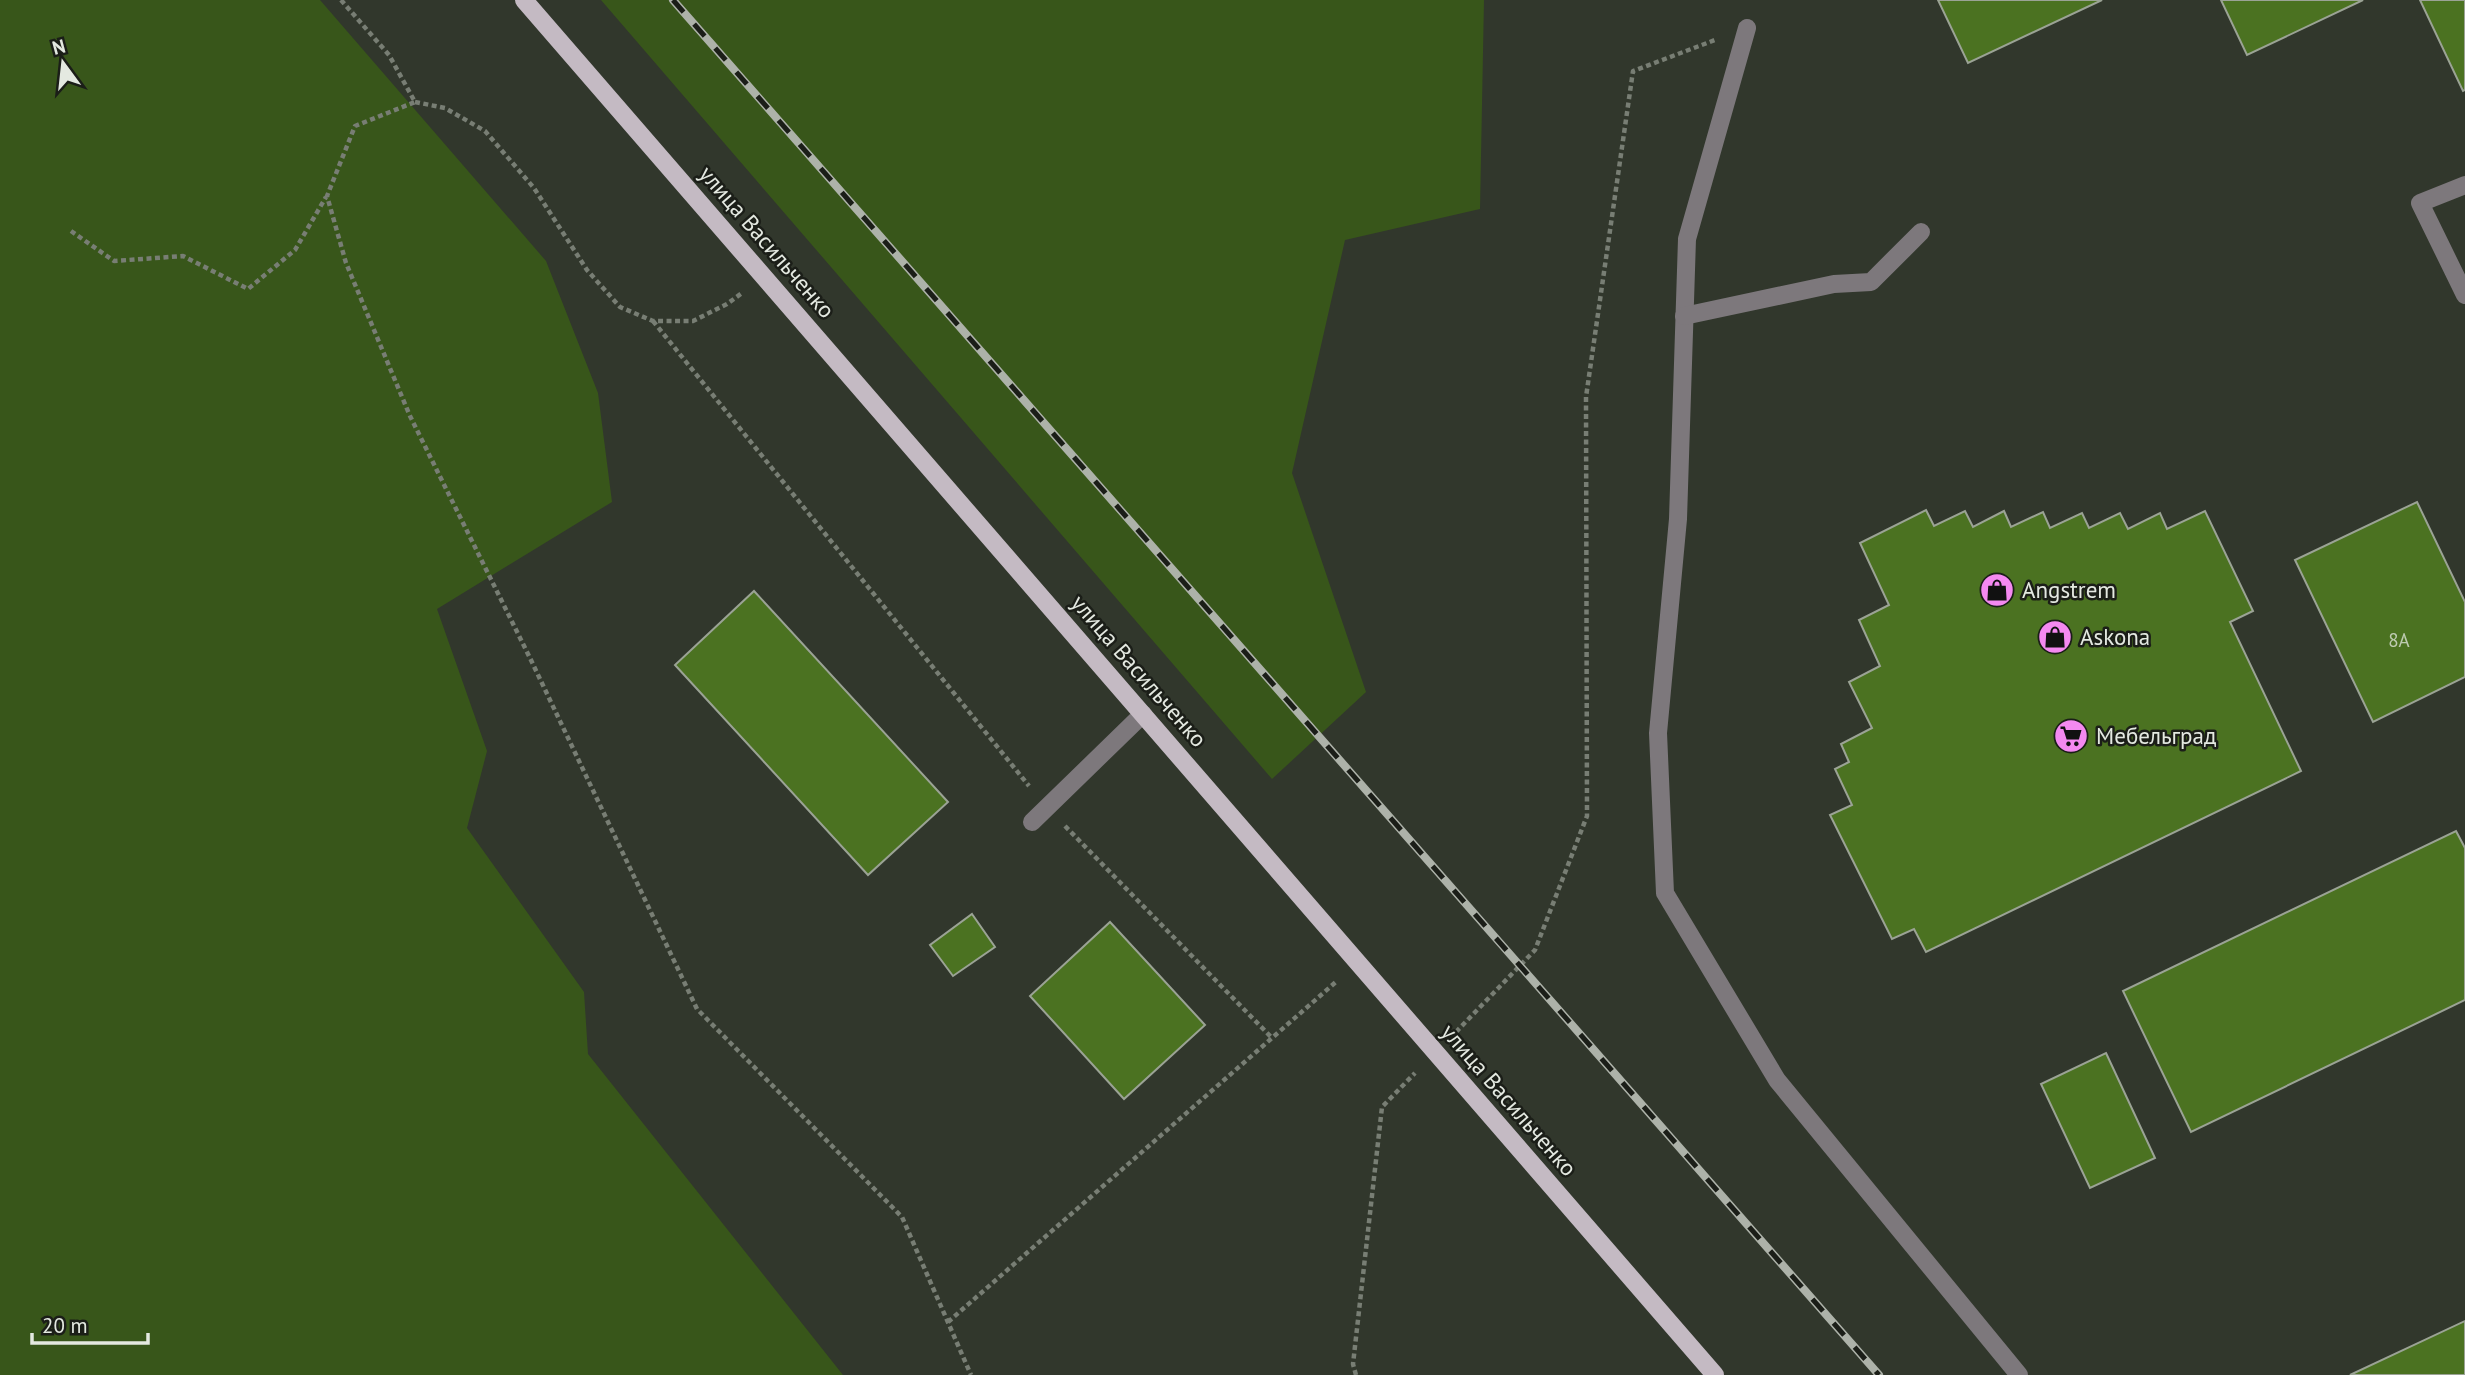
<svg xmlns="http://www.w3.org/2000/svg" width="2465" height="1375" viewBox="0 0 2465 1375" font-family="'PT Sans',sans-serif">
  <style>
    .green { fill: #38561a }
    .building { fill: #4b7221; stroke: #9ba395; stroke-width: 2 }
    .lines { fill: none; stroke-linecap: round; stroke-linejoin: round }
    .path { stroke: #787e74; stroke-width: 4.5; stroke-dasharray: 5 3.5; stroke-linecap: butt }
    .minor { stroke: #7d787c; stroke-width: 18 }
    .major { stroke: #c4bac3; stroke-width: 18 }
    .rail-casing { stroke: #adb2a9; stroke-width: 8 }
    .rail { stroke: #1b1e18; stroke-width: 5; stroke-dasharray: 16; stroke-linecap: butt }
    .labels { text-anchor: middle; stroke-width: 5; stroke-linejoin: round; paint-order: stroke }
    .number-label { font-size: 19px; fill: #becbb1 }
    .street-label { font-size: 23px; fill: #e4e9e1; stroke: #1b1e18 }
    .poi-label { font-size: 23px; fill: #e4e9e1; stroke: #1b1e18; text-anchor: start }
  </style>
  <rect width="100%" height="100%" fill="#31372c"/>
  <g class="green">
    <path d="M0,0H320L546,261L598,393L612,502L437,609L487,751L467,828L584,992L588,1054L843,1375H0Z"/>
    <path d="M601,0H1484L1480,209L1345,240L1292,473L1366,692L1272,779Z"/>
  </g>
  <g class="building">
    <path d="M1938,0H2102L1968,63Z"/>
    <path d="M2221,0H2363L2247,55Z"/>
    <path d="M2420,0H2465V90L2463,91Z"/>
    <path d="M2417,502L2465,602V677L2373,722L2295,560Z"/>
    <path d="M1926,510L1934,526L1965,511L1973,527L2004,511L2011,527L2043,512L2050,528L2082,513L2089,528L2120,513L2128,529L2160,513L2167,529L2205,511L2253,611L2230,622L2301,771L1926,952L1914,929L1892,939L1830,815L1852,805L1835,769L1849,762L1841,744L1872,728L1849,682L1880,666L1859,620L1889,605L1860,543Z"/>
    <path d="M754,591L948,802L868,875L675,665Z"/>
    <path d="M2456,831L2465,848V1000L2191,1132L2123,991Z"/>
    <path d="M972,914L995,947L953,976L930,945Z"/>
    <path d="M1110,922L1205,1025L1124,1099L1030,996Z"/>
    <path d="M2106,1053L2155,1158L2090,1188L2041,1084Z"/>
    <path d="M2465,1321V1375H2350Z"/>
  </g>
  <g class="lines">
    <g class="path">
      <path d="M341,0L389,55L415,102L355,126L327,196L346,263L410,416L530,658L697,1009L902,1217L971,1375"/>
      <path d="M415,102L445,108L485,131L534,188L587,270L620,307L653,321H693L727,304L742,293"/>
      <path d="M71,231L114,261L183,256L248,289L295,250L326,197"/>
      <path d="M653,321L1029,786"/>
      <path d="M1065,826L1272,1038"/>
      <path d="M1456,1032L1535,950L1587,816L1586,397L1633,71L1715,40"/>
      <path d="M948,1322L1337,981"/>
      <path d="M1356,1375L1353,1364L1382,1107L1415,1073"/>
    </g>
    <g class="minor">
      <path d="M1747,28L1687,239L1678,519L1658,733L1665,893L1777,1080L2019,1375"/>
      <path d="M2465,185L2420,203L2465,295"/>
      <path d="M1684,316L1834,284L1871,282L1921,232"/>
      <path d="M1032,822L1143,714"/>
    </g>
    <path class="major" d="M524,0L1715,1375"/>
    <g class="rail-casing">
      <path id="rail" d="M673,0L1879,1375"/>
    </g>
    <use href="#rail" class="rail"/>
  </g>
  <defs>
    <g id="shop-disc" transform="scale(1.75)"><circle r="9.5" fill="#f489f0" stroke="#1b1e18"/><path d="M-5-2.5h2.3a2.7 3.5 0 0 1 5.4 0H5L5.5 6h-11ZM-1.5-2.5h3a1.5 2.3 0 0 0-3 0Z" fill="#111"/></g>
    <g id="supermarket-disc" transform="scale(1.75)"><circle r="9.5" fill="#f489f0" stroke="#1b1e18"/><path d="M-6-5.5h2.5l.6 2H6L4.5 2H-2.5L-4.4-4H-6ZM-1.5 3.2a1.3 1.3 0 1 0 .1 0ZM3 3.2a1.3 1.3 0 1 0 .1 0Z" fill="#111"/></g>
  </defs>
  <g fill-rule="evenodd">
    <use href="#shop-disc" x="1997" y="590"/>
    <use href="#shop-disc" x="2055" y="637"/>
    <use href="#supermarket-disc" x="2071" y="736"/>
  </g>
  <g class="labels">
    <g class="number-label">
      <text x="2399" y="647">8А</text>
    </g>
    <g class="street-label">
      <text transform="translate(767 242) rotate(49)" y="8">улица Васильченко</text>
      <text transform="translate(1139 671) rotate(49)" y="8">улица Васильченко</text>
      <text transform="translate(1509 1100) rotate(49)" y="8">улица Васильченко</text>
    </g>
    <g class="poi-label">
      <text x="2022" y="598">Angstrem</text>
      <text x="2080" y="645">Askona</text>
      <text x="2096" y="744">Мебельград</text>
    </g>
  </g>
  <g transform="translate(63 63) rotate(345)" stroke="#1b1e18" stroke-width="5" paint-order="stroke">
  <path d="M0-5L12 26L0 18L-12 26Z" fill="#e4e9e1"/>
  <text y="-10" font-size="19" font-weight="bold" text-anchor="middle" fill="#e4e9e1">N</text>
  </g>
  <path d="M32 1333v10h116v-10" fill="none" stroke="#e4e9e1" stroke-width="3.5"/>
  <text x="42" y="1333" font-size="21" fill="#e4e9e1" stroke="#1b1e18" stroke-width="5" paint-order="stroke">20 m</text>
</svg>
